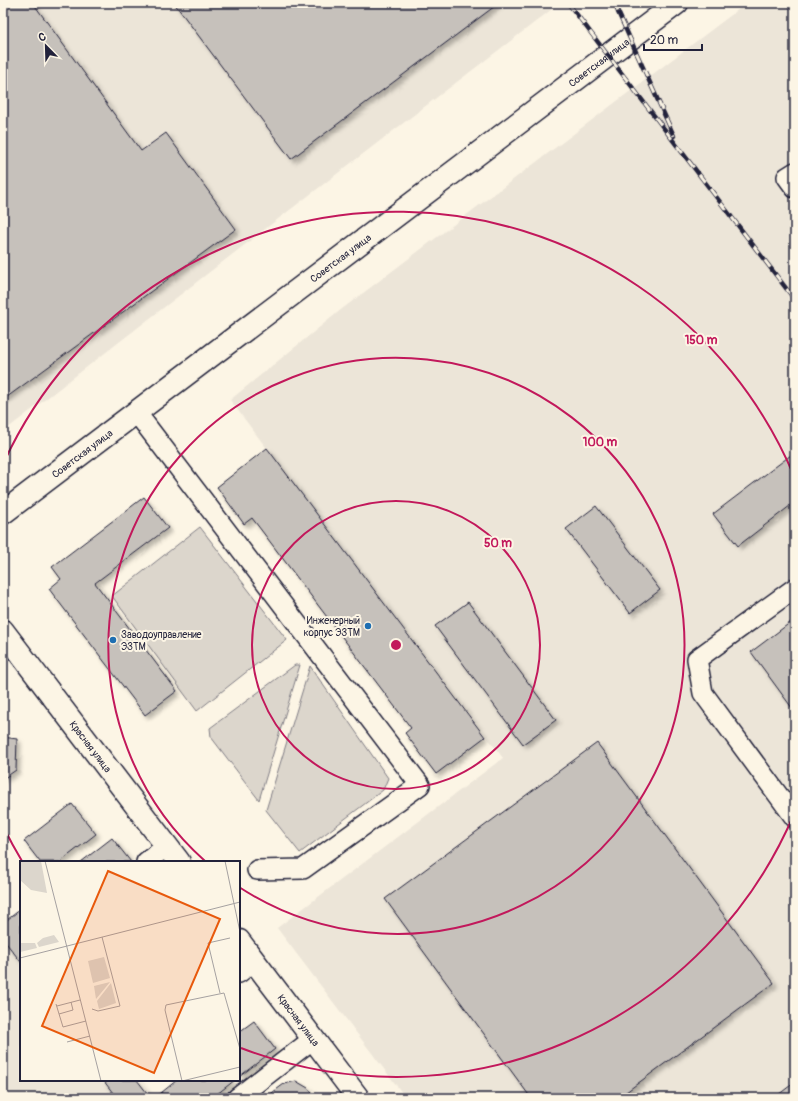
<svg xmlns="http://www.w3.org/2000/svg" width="798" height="1101" viewBox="0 0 798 1101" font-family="Pangolin,sans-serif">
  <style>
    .built { fill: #ece5d8 }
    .green { fill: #dcd6cc; stroke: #7f7c84 }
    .building { fill: #c6c1bb; stroke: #22223b; filter: url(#shadow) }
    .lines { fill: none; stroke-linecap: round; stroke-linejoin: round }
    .minor-casing { stroke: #22223b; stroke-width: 22 }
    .major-casing { stroke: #22223b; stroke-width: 25 }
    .minor { stroke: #fcf5e5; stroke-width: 19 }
    .major { stroke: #fcf5e5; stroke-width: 22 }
    .rail-casing { stroke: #22223b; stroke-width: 4.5 }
    .rail { stroke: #fcf5e5; stroke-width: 3; stroke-dasharray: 9; stroke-linecap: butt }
    .ring { fill: none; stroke: #c2185b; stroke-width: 2 }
    .poi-dot { fill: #1f6fb2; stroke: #fcf5e5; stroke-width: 1.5 }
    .labels { text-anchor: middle; stroke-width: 4; stroke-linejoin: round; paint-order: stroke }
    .street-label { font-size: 10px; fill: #22223b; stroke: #fcf5e5 }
    .poi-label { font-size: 10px; fill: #22223b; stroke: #fcf5e5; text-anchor: end }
    .inset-road { fill: none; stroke: #a5a1a1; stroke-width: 1 }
    .view { fill: #e8590c; fill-opacity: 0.15; stroke: #e8590c; stroke-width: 2 }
    .inset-edge { fill: none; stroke: #22223b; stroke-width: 2 }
    .centre { fill: #c2185b; stroke: #fcf5e5; stroke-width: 2 }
    .ring-label { font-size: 12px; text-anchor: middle; font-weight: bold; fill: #c2185b; stroke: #fcf5e5; stroke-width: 4; stroke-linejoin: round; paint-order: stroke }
  </style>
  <defs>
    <filter id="shadow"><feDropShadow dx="3.5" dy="3.5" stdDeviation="2" flood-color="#0004"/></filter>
  </defs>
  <rect width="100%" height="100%" fill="#fcf5e5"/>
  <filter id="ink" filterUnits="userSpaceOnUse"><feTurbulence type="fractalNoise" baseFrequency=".025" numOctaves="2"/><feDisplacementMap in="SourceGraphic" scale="8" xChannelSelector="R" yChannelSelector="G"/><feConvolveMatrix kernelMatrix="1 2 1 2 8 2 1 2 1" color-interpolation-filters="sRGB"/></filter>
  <g filter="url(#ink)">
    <g class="built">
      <path d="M3,3H560L278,219L3,432Z"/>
      <path d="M747,3H795V1098H406L277,928L503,758L230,400L342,309Z"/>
      <path d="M3,939L21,962V1080H103L117,1098H3Z"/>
    </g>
    <g class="green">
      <path d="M200,527L287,640L197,711L112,596Z"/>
      <path d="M295,665H300L259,800L211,737L210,728Z"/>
      <path d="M310,666L388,778L383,790L300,853L266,810Z"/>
    </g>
    <g class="building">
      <path d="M3,3H33L141,151L166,133L236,229L3,400Z"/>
      <path d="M174,3H499L291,159Z"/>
      <path d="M267,448L485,737L436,774L405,733L411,728L252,518L244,524L217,487Z"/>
      <path d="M795,452V502L738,546L713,514Z"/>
      <path d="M144,497L168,528L95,583L177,691L145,715L49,589L61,579L52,567Z"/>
      <path d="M596,506L660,590L630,613L566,529Z"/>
      <path d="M468,602L556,720L523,744L435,626Z"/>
      <path d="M795,619V712L751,652Z"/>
      <path d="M3,737L17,739L16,770L3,779Z"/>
      <path d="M597,743L774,983L618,1098H531L385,899Z"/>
      <path d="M72,804L96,834L60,862H40L24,841Z"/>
      <path d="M112,838L131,862H81Z"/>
      <path d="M21,909V962L3,939V923Z"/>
      <path d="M254,1021L275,1049L239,1077V1032Z"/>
      <path d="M103,1080H137L151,1098H117Z"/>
      <path d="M177,1080H235L212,1098H157L156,1097Z"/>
      <path d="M296,1081L308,1088L316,1098H265L284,1084Z"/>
      <path d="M795,1082V1098H774Z"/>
    </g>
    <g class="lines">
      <g class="minor-casing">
        <g id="minor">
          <path d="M795,172L787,177L795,188"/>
          <path d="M136,412L420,785L303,869L257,870"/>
          <path d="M795,588L697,659L703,693L795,818"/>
          <path d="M146,862L167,846"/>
          <path d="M239,973L254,961"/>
          <path d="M237,1098L313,1039"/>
        </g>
      </g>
      <g class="major-casing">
        <g id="major">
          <path id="s1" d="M3,513L677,3"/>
          <path id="s2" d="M3,631L179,862"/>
          <path id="s3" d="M239,941L358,1098"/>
        </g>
      </g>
      <use href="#minor" class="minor"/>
      <use href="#major" class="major"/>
      <g class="rail-casing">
        <g id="rail">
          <path d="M568,3L795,300"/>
          <path d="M615,3L618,12L674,136"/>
        </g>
      </g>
      <use href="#rail" class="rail"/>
    </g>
  </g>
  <g class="ring">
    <circle cx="396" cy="645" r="144"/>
    <path d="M205 861A288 288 0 1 1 239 887"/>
    <path d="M794 814A432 432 0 0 1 241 1048M22 861A432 432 0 0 1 4 828M4 462A432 432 0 0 1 794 476"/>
  </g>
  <g class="poi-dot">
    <circle cx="368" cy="626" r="4"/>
    <circle cx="113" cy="640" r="4"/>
  </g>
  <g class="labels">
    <g class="street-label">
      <text dy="4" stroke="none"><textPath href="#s1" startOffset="747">Советская улица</textPath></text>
      <text dy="4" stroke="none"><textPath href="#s1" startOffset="423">Советская улица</textPath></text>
      <text dy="4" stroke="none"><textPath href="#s1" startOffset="99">Советская улица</textPath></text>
      <text dy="4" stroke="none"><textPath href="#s2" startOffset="145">Красная улица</textPath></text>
      <text dy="4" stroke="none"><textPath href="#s3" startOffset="99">Красная улица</textPath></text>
    </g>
    <g class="poi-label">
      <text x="360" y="624">Инженерный<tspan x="360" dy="12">корпус ЭЗТМ</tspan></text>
      <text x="121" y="638" text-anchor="start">Заводоуправление<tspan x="121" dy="12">ЭЗТМ</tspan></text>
    </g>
  </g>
  <g transform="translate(20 861)">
    <rect width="220" height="220" fill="#fcf5e5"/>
    <path d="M0,0H21L27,32L11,29L0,19ZM34,74L39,81L19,86L17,82L23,77ZM0,82H15L17,87L0,91ZM84,96L90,117L73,122L68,100ZM90,121L76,138L74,125ZM91,122L96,142L79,148L77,140Z" fill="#dcd6cc"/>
    <path class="inset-road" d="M25,0L81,220M205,0L220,71M0,97L220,41M200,132L188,82L210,77M36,143L43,166L66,160M37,145L60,139M72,148L78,150L100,145L82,76M39,153L53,149L51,141M47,181L70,175M162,220L145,149L146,144L204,132L220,188M162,220L220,206"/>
    <path class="view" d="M88,10L200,58L134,212L22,165Z"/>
    <rect width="220" height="220" class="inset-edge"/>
  </g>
  <circle cx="396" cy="645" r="6" class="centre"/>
  <g class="ring-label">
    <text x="701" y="344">150 m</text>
    <text x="600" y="446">100 m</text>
    <text x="498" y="547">50 m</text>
  </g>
  <rect width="798" height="1101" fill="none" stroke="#fcf5e5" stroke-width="16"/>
  <rect x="8" y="8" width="782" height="1085" fill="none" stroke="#22223b" stroke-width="1.5" filter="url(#ink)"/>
  <g transform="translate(46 46) rotate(337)" stroke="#fcf5e5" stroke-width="3" paint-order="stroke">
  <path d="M0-3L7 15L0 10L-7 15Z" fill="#22223b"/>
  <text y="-6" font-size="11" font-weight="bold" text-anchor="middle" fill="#22223b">С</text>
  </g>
  <path d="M644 44v6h58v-6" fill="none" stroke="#22223b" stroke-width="2"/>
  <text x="650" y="44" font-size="12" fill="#22223b" stroke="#fcf5e5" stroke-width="3" paint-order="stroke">20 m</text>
</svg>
